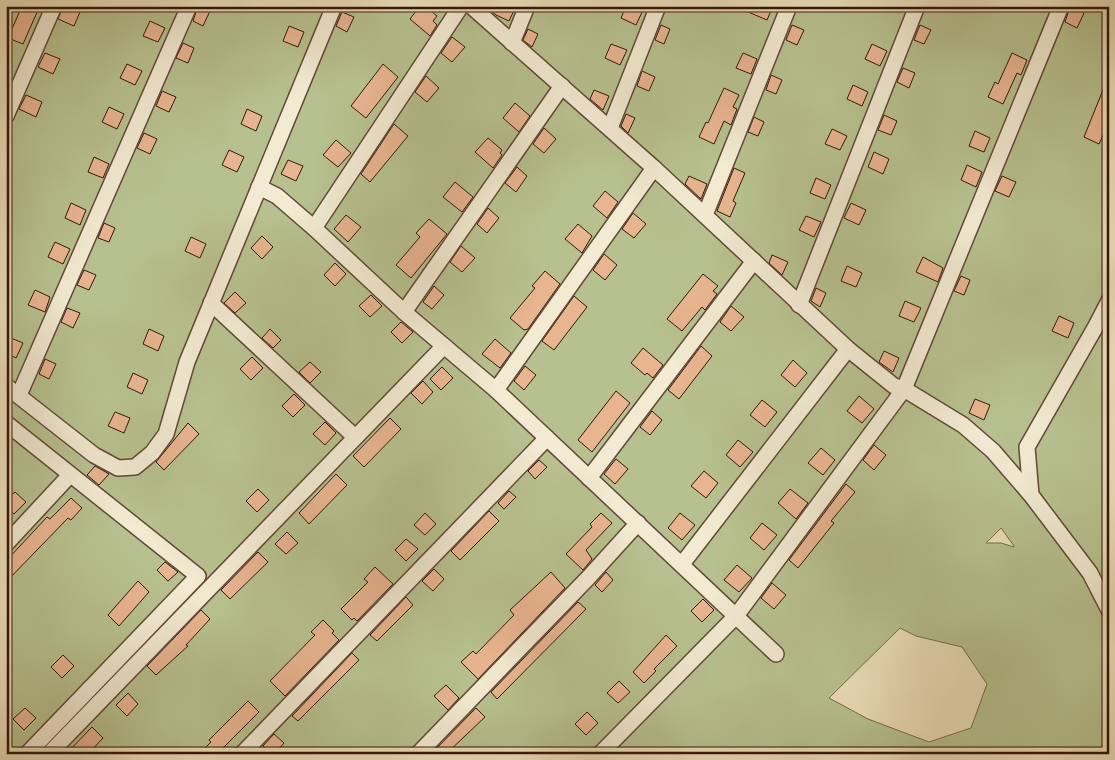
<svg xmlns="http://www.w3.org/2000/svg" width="1115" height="760" viewBox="0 0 1115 760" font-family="Vollkorn,serif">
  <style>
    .green { fill: #b7c18f; stroke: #766c4c; fill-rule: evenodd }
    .building { fill: #e8b591; stroke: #34170a }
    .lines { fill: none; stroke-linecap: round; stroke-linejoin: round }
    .minor-casing { stroke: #624936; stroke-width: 18 }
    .minor { stroke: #f2ead2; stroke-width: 15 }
  </style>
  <rect width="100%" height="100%" fill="#ebdeb9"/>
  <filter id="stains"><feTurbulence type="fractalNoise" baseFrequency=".004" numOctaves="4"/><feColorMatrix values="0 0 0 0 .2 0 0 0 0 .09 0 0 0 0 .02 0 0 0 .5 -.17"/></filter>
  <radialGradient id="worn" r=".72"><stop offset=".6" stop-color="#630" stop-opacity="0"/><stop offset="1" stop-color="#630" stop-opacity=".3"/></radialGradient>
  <path class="green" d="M6,6H1109V754H6ZM1001,528L1014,546V547L1001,543H986ZM900,628L916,636L962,647L987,684L971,728L929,742L868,719L829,698Z"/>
  <g class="building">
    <path d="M22,6H44L41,12L38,10L23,44L8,38Z"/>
    <path d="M63,6L80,12L74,26L58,19Z"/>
    <path d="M198,6L210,11L203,26L193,21Z"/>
    <path d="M420,6H425L437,16L433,21L437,25L430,36L410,19Z"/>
    <path d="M485,6H516L509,21L496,15Z"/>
    <path d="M626,6H634L643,10L636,25L621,18Z"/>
    <path d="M734,6H773L767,20Z"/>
    <path d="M1070,7L1084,13L1077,28L1065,22Z"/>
    <path d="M342,12L354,17L347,32L336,26Z"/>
    <path d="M150,21L165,28L158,42L143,36Z"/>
    <path d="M661,25L670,29L664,44L655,40Z"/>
    <path d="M792,25L804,30L797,45L786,40Z"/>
    <path d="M920,25L931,30L924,44L914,40Z"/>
    <path d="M289,26L304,32L298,47L283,41Z"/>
    <path d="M528,29L538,34L532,47L523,40Z"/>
    <path d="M452,37L465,47L452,62L441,53Z"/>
    <path d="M183,43L194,48L188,63L176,58Z"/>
    <path d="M611,44L627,50L620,65L605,58Z"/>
    <path d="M872,44L887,51L880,66L865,59Z"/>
    <path d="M45,53L60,59L53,74L38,67Z"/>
    <path d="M743,53L757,59L751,74L736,68Z"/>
    <path d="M1012,53L1027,60L1021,75L1017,73L1003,104L988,97L995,82L998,84Z"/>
    <path d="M127,64L142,71L135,85L120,78Z"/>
    <path d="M383,64L398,77L366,118L351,106Z"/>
    <path d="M903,68L915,73L909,88L897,82Z"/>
    <path d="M642,71L655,77L649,91L637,86Z"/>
    <path d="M771,75L782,80L776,94L766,90Z"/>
    <path d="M1109,75V122L1099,144L1084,137Z"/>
    <path d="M426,76L439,88L427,102L415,92Z"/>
    <path d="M853,85L868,92L862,106L847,99Z"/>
    <path d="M724,88L739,95L733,107L737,109L731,125L724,121L714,144L699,137L706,122L708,123Z"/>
    <path d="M594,90L609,96L603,110L590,99Z"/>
    <path d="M162,91L176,97L169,112L156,106Z"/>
    <path d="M26,95L42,102L36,117L19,109Z"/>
    <path d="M515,103L530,116L519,132L503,118Z"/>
    <path d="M109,107L124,114L117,129L102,122Z"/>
    <path d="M247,109L262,116L256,131L241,124Z"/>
    <path d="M626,114L635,118L628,133L621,126Z"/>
    <path d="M884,115L897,121L891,135L878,130Z"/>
    <path d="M754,117L764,122L758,136L748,132Z"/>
    <path d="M394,124L408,136L370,182L361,174Z"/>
    <path d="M544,128L556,139L544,153L533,144Z"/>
    <path d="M832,129L847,136L840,150L825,144Z"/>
    <path d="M975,131L990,138L984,152L969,146Z"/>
    <path d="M144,133L157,139L150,154L137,148Z"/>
    <path d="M488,138L502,150L500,153L502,155L493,168L475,152Z"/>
    <path d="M336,140L351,153L338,167L323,155Z"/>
    <path d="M229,150L244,157L237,172L222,165Z"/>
    <path d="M874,152L889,159L883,174L868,167Z"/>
    <path d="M94,157L109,164L103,178L88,172Z"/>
    <path d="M288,160L303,166L296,181L281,174Z"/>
    <path d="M967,165L982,172L976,187L961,180Z"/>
    <path d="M517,167L527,176L516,192L505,183Z"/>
    <path d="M734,168L745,173L733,201L736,203L730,217L717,211Z"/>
    <path d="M689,176L707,184L701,199L685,184Z"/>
    <path d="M1002,176L1016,182L1009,197L995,191Z"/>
    <path d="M816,178L831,185L825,199L810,193Z"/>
    <path d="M455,182L473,197L462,212L443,197Z"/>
    <path d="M605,191L618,202L607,218L593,206Z"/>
    <path d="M71,203L86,210L80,225L65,218Z"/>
    <path d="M851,203L866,210L859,225L844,218Z"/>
    <path d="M488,208L499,218L487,233L477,224Z"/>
    <path d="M633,213L646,224L634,238L622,229Z"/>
    <path d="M346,215L361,227L348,242L334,229Z"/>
    <path d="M806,216L821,222L814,237L799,230Z"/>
    <path d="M429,219L447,234L411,278L396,265L420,237L416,233Z"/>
    <path d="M104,223L115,228L109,242L98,238Z"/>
    <path d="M578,224L592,236L582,253L565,239Z"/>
    <path d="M262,236L273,247L262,259L251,248Z"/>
    <path d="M191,237L206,244L200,258L185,251Z"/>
    <path d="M55,242L70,249L63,264L48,257Z"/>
    <path d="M461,246L475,258L462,272L450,262Z"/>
    <path d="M604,254L617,265L605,280L593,270Z"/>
    <path d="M772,255L788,262L782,275L769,263Z"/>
    <path d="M923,257L943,268L938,282L916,272Z"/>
    <path d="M335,263L346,274L335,286L324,275Z"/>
    <path d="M847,266L862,273L856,287L841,281Z"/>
    <path d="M84,270L96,275L89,290L77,285Z"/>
    <path d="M545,271L560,284L528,329L524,330L510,318L535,288L532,286Z"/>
    <path d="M703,274L718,286L713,291L717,294L705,310L702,307L682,331L667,319Z"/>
    <path d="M961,276L970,280L964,295L954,291Z"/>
    <path d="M434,286L444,295L432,309L423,302Z"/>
    <path d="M816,288L826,293L820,307L811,301Z"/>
    <path d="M35,290L50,297L45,312L28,305Z"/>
    <path d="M235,292L246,303L235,313L224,303Z"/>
    <path d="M371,295L382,306L370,317L359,306Z"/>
    <path d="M574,296L587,307L554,350L542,341Z"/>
    <path d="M905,301L921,308L914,322L899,316Z"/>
    <path d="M731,306L744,317L731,331L720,322Z"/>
    <path d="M67,308L80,313L73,328L61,322Z"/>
    <path d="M1059,316L1074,323L1068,338L1052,331Z"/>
    <path d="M401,322L413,332L402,343L391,332Z"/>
    <path d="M149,329L164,336L158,351L143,344Z"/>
    <path d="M270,329L281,340L273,348L262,338Z"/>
    <path d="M6,336L23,343L16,358L6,353Z"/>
    <path d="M495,339L511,353L500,368L482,354Z"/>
    <path d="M701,346L712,356L679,399L668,390Z"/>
    <path d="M643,348L663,365L653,378L647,373L645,375L631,363Z"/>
    <path d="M884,351L899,358L893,372L879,362Z"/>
    <path d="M252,357L263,368L251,380L240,369Z"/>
    <path d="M45,359L56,364L49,379L39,374Z"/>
    <path d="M793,360L807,373L795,387L781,375Z"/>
    <path d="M310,362L321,372L310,383L299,372Z"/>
    <path d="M525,366L536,375L524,390L514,381Z"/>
    <path d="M442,367L453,378L441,390L430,379Z"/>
    <path d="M133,373L148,380L142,394L127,387Z"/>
    <path d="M423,381L433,392L422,404L411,393Z"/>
    <path d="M616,391L630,403L592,452L578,440Z"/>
    <path d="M294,394L305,405L293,417L282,406Z"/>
    <path d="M859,396L874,409L862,423L847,411Z"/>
    <path d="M975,399L990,405L984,420L969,413Z"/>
    <path d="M762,400L777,412L765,427L750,415Z"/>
    <path d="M652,411L662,420L650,435L640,427Z"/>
    <path d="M115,412L130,418L124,433L108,426Z"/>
    <path d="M390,418L401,429L364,467L353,456Z"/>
    <path d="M325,422L336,433L325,445L313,434Z"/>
    <path d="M188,423L199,434L164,470L156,462Z"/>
    <path d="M738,440L753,452L740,467L726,455Z"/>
    <path d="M874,445L886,455L874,470L863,460Z"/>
    <path d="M821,448L835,460L823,475L808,463Z"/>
    <path d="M616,459L628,469L615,484L604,474Z"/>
    <path d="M539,460L547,467L535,479L528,471Z"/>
    <path d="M95,466L109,474L99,485L87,475Z"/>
    <path d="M704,471L718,483L706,498L691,486Z"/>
    <path d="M336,474L347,485L309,524L299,513Z"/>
    <path d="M846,484L855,492L831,521L834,523L798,568L789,560Z"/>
    <path d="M258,489L269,500L257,512L246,501Z"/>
    <path d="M790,489L808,503L796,519L778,503Z"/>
    <path d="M509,491L516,497L504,509L498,503Z"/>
    <path d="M15,492L26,502L14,514L6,507V500Z"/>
    <path d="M71,498L82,508L71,520L68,518L6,582V561L47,517L50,519Z"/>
    <path d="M489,511L499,521L460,560L451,551Z"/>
    <path d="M425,513L436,524L425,535L414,525Z"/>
    <path d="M601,513L612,523L586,550L592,559L583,570L566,554L592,527L590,524Z"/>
    <path d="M680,513L695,525L682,540L668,528Z"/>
    <path d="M762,523L777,535L764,550L750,538Z"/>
    <path d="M287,532L298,543L286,554L275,544Z"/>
    <path d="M406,539L418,549L406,561L395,550Z"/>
    <path d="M258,552L268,562L230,599L221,590Z"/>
    <path d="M165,562L178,572L168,581L157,570Z"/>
    <path d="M737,565L752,578L739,592L724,580Z"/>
    <path d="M375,567L393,584L357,621L354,618L352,620L341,609L368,582L364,579Z"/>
    <path d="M434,569L444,579L433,591L422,581Z"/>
    <path d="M551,572L565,588L478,679L461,662L473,651L476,654L514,615L510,610Z"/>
    <path d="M606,572L613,580L602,592L595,585Z"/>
    <path d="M138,581L149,592L119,626L108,615Z"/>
    <path d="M772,583L786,595L774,609L761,598Z"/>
    <path d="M406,597L413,605L377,641L370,635Z"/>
    <path d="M703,599L714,610L702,622L691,611Z"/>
    <path d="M578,602L586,609L497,699L491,692Z"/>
    <path d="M201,610L210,619L186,645L188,646L156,675L147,666Z"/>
    <path d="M323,620L334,631L332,633L339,640L285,696L270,681L315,635L311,632Z"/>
    <path d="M666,635L677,646L654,669L656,671L644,683L633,672Z"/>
    <path d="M352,653L359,660L298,721L292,716Z"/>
    <path d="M63,655L74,666L62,678L51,667Z"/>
    <path d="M619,681L630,692L618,703L607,693Z"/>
    <path d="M446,685L459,698L448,710L434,696Z"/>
    <path d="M128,693L138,704L127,716L116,705Z"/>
    <path d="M248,701L259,712L217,754H199L211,742L209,740Z"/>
    <path d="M25,708L36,718L24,730L13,719Z"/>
    <path d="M476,708L485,717L446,754H431Z"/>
    <path d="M587,712L598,723L586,735L575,724Z"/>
    <path d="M92,727L103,738L88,754H66Z"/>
    <path d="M274,734L284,743L274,754H271L263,746Z"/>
  </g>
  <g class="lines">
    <g class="minor-casing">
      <g id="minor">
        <path d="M471,6L654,168L848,349L894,386L904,389L963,425L993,451L1031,495L1090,573L1109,610"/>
        <path d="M512,43L527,6"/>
        <path d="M6,116L54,6"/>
        <path d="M610,128L658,6"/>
        <path d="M259,187L277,196L314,228L404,312L496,390L776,654"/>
        <path d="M705,215L789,6"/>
        <path d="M314,228L461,6"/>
        <path d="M211,303L355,437"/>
        <path d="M799,305L917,6"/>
        <path d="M404,312L562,86"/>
        <path d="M6,386L94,455L118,468L135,467L152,453L166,434L187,362L334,6"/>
        <path d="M496,390L654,168"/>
        <path d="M19,395L189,6"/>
        <path d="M6,423L198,576L27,754"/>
        <path d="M589,478L754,261"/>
        <path d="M1031,495L1027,447L1096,326L1109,301"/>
        <path d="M6,544L70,475"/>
        <path d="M682,564L848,349"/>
        <path d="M49,754L444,346"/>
        <path d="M242,754L547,438"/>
        <path d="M418,754L588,578L638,523"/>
        <path d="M600,754L736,616L904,389L1061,6"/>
      </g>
    </g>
    <use href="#minor" class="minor"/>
  </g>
  <rect width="1115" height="760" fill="none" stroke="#ebdeb9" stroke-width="25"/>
  <rect x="8" y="8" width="1100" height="745" fill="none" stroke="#34170a" stroke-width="2.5"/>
  <rect x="12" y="12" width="1090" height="735" fill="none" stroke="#34170a"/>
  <rect width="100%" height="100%" filter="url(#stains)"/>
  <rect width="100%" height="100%" fill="url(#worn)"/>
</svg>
